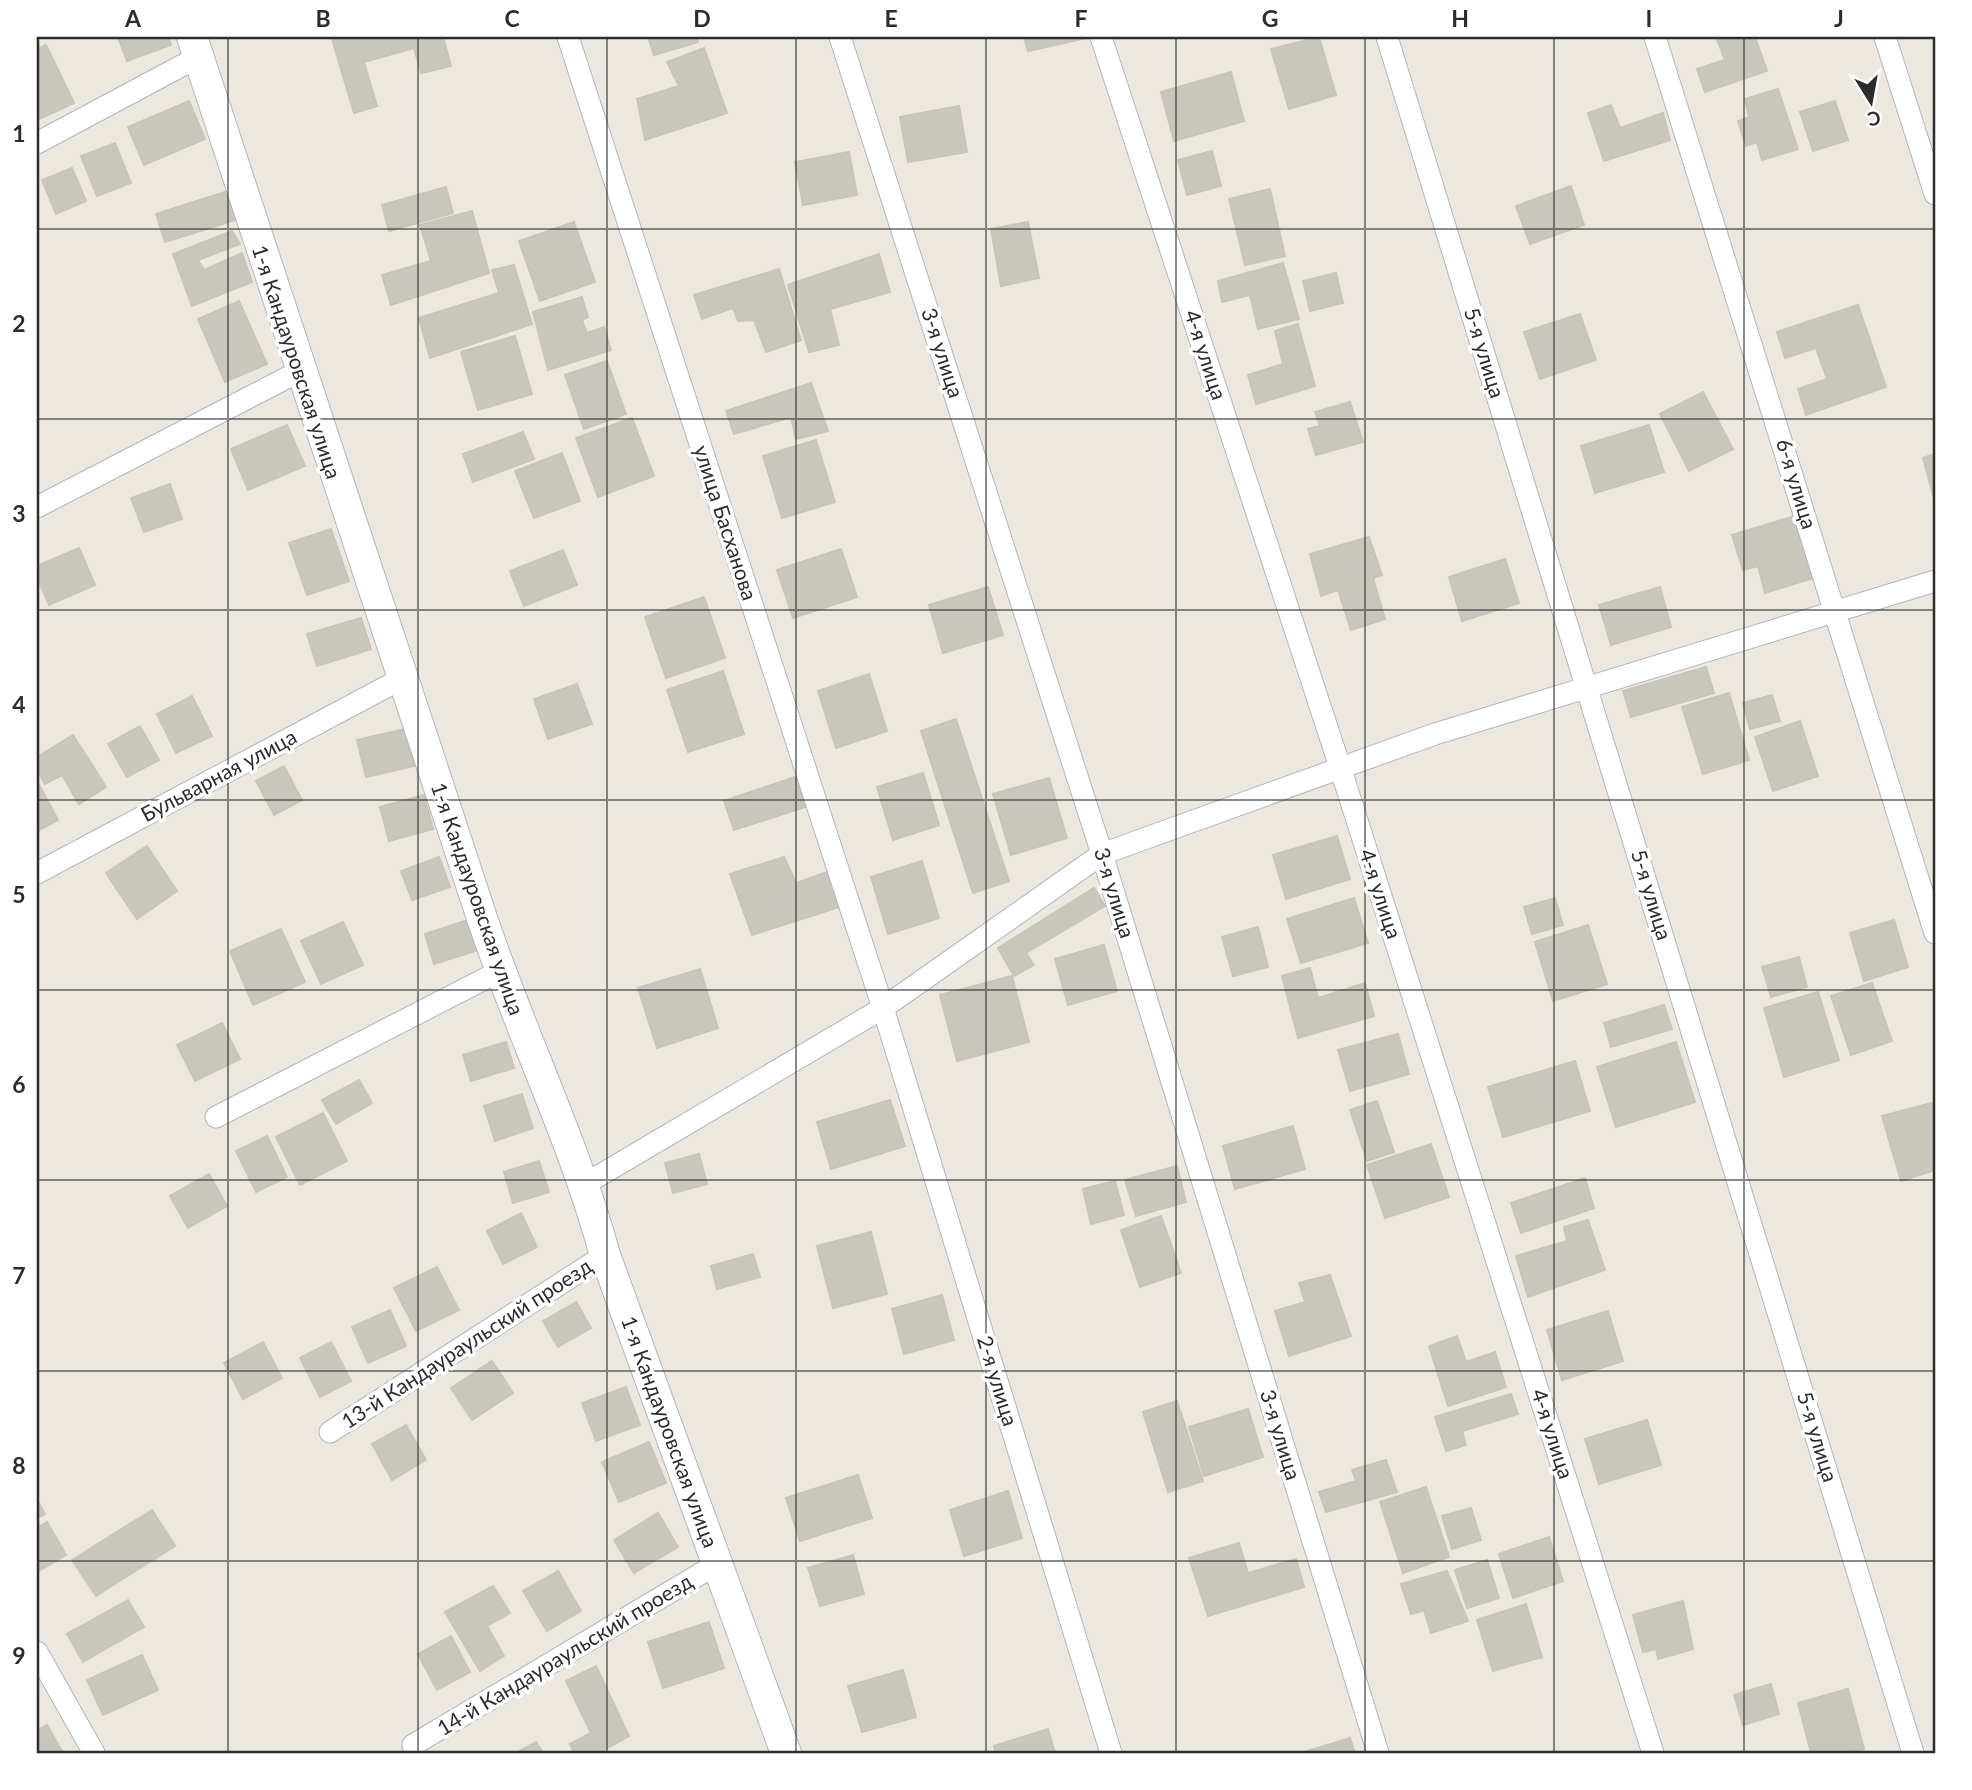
<svg xmlns="http://www.w3.org/2000/svg" width="1972" height="1790" viewBox="0 0 1972 1790" font-family="Lato,sans-serif">
  <style>
    .building { fill: #c9c6bd; stroke: #c9c4b8; stroke-width: 2 }
    .lines { fill: none; stroke-linecap: round; stroke-linejoin: round }
    .street-casing { stroke: #b2b4bf; stroke-width: 23 }
    .secondary-casing { stroke: #b2b4bf; stroke-width: 32 }
    .street { stroke: #fff; stroke-width: 21 }
    .secondary { stroke: #fff; stroke-width: 30 }
    .grid { fill: none; stroke: #2c2c2c; stroke-width: 2; stroke-opacity: 0.55 }
    .labels { text-anchor: middle; stroke-width: 7; stroke-linejoin: round; paint-order: stroke }
    .street-label { font-size: 21px; fill: #2c2c2c; stroke: #fff }
    .neatline { fill: none; stroke: #2c2c2c; stroke-width: 2.5 }
    .grid-label { font-size: 23px; text-anchor: middle; font-weight: bold; fill: #2c2c2c }
  </style>
  <rect width="100%" height="100%" fill="#ede8df"/>
  <g class="building">
    <path d="M118,37H168L171,45L127,61Z"/>
    <path d="M341,37H443L451,66L421,73L414,48L364,62L377,106L354,113L332,39Z"/>
    <path d="M648,37H696L698,42L654,55Z"/>
    <path d="M1024,37H1087V38L1028,51Z"/>
    <path d="M1319,37L1336,95L1289,109L1271,49Z"/>
    <path d="M1716,37H1755L1767,71L1705,92L1697,69L1725,60Z"/>
    <path d="M46,45L74,103L37,120V49Z"/>
    <path d="M704,48L727,113L645,140L637,99L679,86L667,62Z"/>
    <path d="M1231,72L1244,121L1174,141L1161,92Z"/>
    <path d="M1778,89L1798,149L1762,160L1757,142L1746,146L1738,121L1749,117L1745,99Z"/>
    <path d="M189,101L205,139L144,165L128,127Z"/>
    <path d="M1835,101L1848,140L1813,151L1800,112Z"/>
    <path d="M1611,105L1620,128L1663,113L1670,140L1604,161L1588,113Z"/>
    <path d="M959,106L967,152L908,162L900,117Z"/>
    <path d="M115,143L131,183L97,196L81,156Z"/>
    <path d="M1212,151L1221,186L1187,195L1178,160Z"/>
    <path d="M849,152L857,195L803,205L795,162Z"/>
    <path d="M72,168L86,201L56,214L42,180Z"/>
    <path d="M1571,186L1584,225L1530,244L1516,206Z"/>
    <path d="M446,187L453,213L389,231L382,205Z"/>
    <path d="M1270,189L1285,256L1245,265L1229,199Z"/>
    <path d="M225,192L235,220L165,242L156,214Z"/>
    <path d="M472,211L489,273L391,305L382,275L431,261L420,225Z"/>
    <path d="M574,222L595,282L540,301L519,241Z"/>
    <path d="M1028,222L1039,278L1001,286L991,229Z"/>
    <path d="M232,231L240,244L198,260L204,270L242,253L252,282L192,306L173,254Z"/>
    <path d="M879,254L890,292L830,309L839,345L809,352L788,285Z"/>
    <path d="M1283,263L1299,319L1258,329L1250,295L1222,302L1218,281Z"/>
    <path d="M514,265L532,324L430,358L419,318L499,293L492,270Z"/>
    <path d="M779,269L801,340L766,352L754,320L738,321L733,308L702,319L694,295Z"/>
    <path d="M1336,273L1343,303L1310,311L1303,281Z"/>
    <path d="M582,297L588,317L582,320L587,333L604,327L611,350L548,370L533,312Z"/>
    <path d="M239,301L267,364L225,382L198,319Z"/>
    <path d="M1858,305L1886,387L1806,415L1798,389L1827,379L1816,348L1785,358L1777,332Z"/>
    <path d="M1580,314L1596,360L1540,379L1524,332Z"/>
    <path d="M1298,324L1315,386L1256,404L1248,375L1283,364L1275,331Z"/>
    <path d="M515,336L532,394L478,410L461,352Z"/>
    <path d="M607,361L626,414L584,429L565,375Z"/>
    <path d="M811,383L828,431L796,439L791,417L734,434L726,411Z"/>
    <path d="M1703,392L1733,449L1689,471L1660,414Z"/>
    <path d="M1350,402L1363,442L1316,455L1308,429L1320,426L1315,412Z"/>
    <path d="M632,418L654,476L598,497L576,438Z"/>
    <path d="M287,425L305,466L248,490L231,449Z"/>
    <path d="M1649,425L1664,472L1595,493L1581,446Z"/>
    <path d="M523,432L534,459L473,482L463,454Z"/>
    <path d="M816,440L835,502L782,518L763,456Z"/>
    <path d="M562,453L580,501L534,518L515,471Z"/>
    <path d="M1935,454V502L1923,458Z"/>
    <path d="M170,484L182,519L144,532L131,498Z"/>
    <path d="M1795,516L1813,578L1765,593L1758,566L1743,570L1732,535Z"/>
    <path d="M331,529L349,581L307,595L289,543Z"/>
    <path d="M1369,537L1382,575L1373,578L1385,619L1351,630L1338,590L1321,596L1310,554Z"/>
    <path d="M79,548L95,585L49,605L37,577V566Z"/>
    <path d="M841,549L857,597L793,618L777,570Z"/>
    <path d="M563,550L577,585L524,606L510,571Z"/>
    <path d="M1505,559L1519,603L1462,621L1449,577Z"/>
    <path d="M988,587L1003,635L943,653L929,605Z"/>
    <path d="M1660,587L1671,627L1611,645L1599,605Z"/>
    <path d="M704,597L725,658L666,678L645,617Z"/>
    <path d="M361,618L371,649L317,666L307,634Z"/>
    <path d="M1706,667L1714,693L1631,717L1623,691Z"/>
    <path d="M723,671L744,734L688,752L667,690Z"/>
    <path d="M869,674L887,731L836,748L818,691Z"/>
    <path d="M577,684L592,724L548,739L534,699Z"/>
    <path d="M1729,693L1749,760L1703,774L1682,707Z"/>
    <path d="M1772,695L1780,721L1750,729L1743,703Z"/>
    <path d="M192,696L212,736L176,753L157,714Z"/>
    <path d="M956,719L1009,881L973,893L921,731Z"/>
    <path d="M1800,721L1818,776L1773,791L1755,737Z"/>
    <path d="M140,726L159,760L127,777L108,744Z"/>
    <path d="M405,729L414,766L366,777L357,740Z"/>
    <path d="M73,735L106,787L79,804L62,775L45,784L37,770V757Z"/>
    <path d="M284,766L302,800L274,815L256,781Z"/>
    <path d="M923,773L939,825L893,840L877,787Z"/>
    <path d="M795,777L805,807L734,830L724,801Z"/>
    <path d="M1049,778L1067,838L1011,855L993,794Z"/>
    <path d="M37,781L58,820L37,831Z"/>
    <path d="M424,795L433,829L389,841L380,807Z"/>
    <path d="M1337,836L1350,879L1286,899L1273,855Z"/>
    <path d="M147,846L177,891L137,919L106,873Z"/>
    <path d="M439,857L450,887L412,900L401,871Z"/>
    <path d="M784,857L796,883L827,872L839,907L752,935L730,874Z"/>
    <path d="M922,861L939,918L888,934L871,877Z"/>
    <path d="M1094,888L1105,906L1026,953L1034,965L1014,976L998,948Z"/>
    <path d="M1354,898L1368,943L1301,963L1287,919Z"/>
    <path d="M1555,898L1563,925L1532,934L1524,907Z"/>
    <path d="M468,920L478,950L434,964L425,934Z"/>
    <path d="M1894,920L1908,967L1864,981L1850,933Z"/>
    <path d="M343,922L363,965L321,984L301,941Z"/>
    <path d="M1588,925L1607,984L1553,1001L1535,942Z"/>
    <path d="M1258,927L1268,967L1233,976L1222,937Z"/>
    <path d="M281,929L305,982L253,1005L230,951Z"/>
    <path d="M1104,945L1117,991L1068,1005L1055,959Z"/>
    <path d="M1799,957L1807,987L1771,997L1762,967Z"/>
    <path d="M1310,968L1318,998L1365,983L1374,1016L1298,1038L1282,976Z"/>
    <path d="M700,969L718,1028L657,1048L638,988Z"/>
    <path d="M1012,976L1029,1042L957,1061L940,995Z"/>
    <path d="M1872,983L1892,1041L1851,1055L1831,996Z"/>
    <path d="M1818,992L1839,1060L1784,1077L1764,1008Z"/>
    <path d="M1664,1005L1672,1029L1611,1047L1604,1023Z"/>
    <path d="M222,1023L240,1059L195,1081L177,1045Z"/>
    <path d="M1398,1034L1409,1074L1350,1091L1338,1050Z"/>
    <path d="M506,1042L514,1068L471,1081L463,1055Z"/>
    <path d="M1676,1042L1695,1102L1616,1127L1597,1067Z"/>
    <path d="M1575,1061L1590,1111L1503,1137L1488,1087Z"/>
    <path d="M359,1080L372,1103L336,1124L322,1100Z"/>
    <path d="M522,1094L533,1128L495,1141L484,1106Z"/>
    <path d="M890,1100L905,1146L831,1169L817,1122Z"/>
    <path d="M1377,1101L1394,1152L1367,1161L1350,1110Z"/>
    <path d="M1935,1102V1170L1901,1181L1882,1116Z"/>
    <path d="M323,1113L347,1161L300,1185L276,1137Z"/>
    <path d="M1293,1126L1305,1169L1235,1189L1223,1146Z"/>
    <path d="M267,1136L287,1177L256,1192L236,1151Z"/>
    <path d="M1431,1144L1449,1197L1385,1218L1367,1165Z"/>
    <path d="M699,1154L707,1184L673,1193L665,1163Z"/>
    <path d="M539,1161L549,1192L513,1203L504,1172Z"/>
    <path d="M1177,1166L1186,1202L1136,1216L1125,1180Z"/>
    <path d="M209,1174L227,1206L188,1228L170,1196Z"/>
    <path d="M1585,1178L1594,1208L1521,1233L1511,1203Z"/>
    <path d="M1115,1181L1124,1215L1091,1224L1083,1189Z"/>
    <path d="M521,1213L537,1247L503,1264L487,1231Z"/>
    <path d="M1161,1216L1181,1273L1140,1287L1121,1230Z"/>
    <path d="M1588,1220L1605,1270L1528,1297L1516,1256L1567,1241L1564,1227Z"/>
    <path d="M871,1232L887,1294L833,1308L817,1246Z"/>
    <path d="M753,1254L760,1277L717,1289L711,1266Z"/>
    <path d="M437,1267L459,1310L416,1331L394,1288Z"/>
    <path d="M1330,1275L1351,1336L1289,1356L1275,1311L1305,1302L1299,1283Z"/>
    <path d="M942,1295L954,1340L904,1354L892,1309Z"/>
    <path d="M576,1302L591,1328L558,1347L543,1321Z"/>
    <path d="M390,1310L406,1346L368,1363L352,1327Z"/>
    <path d="M1608,1311L1623,1361L1562,1380L1547,1330Z"/>
    <path d="M1457,1336L1466,1362L1495,1352L1506,1387L1448,1406L1429,1346Z"/>
    <path d="M263,1342L282,1378L243,1399L224,1363Z"/>
    <path d="M331,1342L351,1381L320,1397L300,1358Z"/>
    <path d="M492,1361L513,1393L472,1420L451,1388Z"/>
    <path d="M626,1387L640,1425L596,1441L582,1403Z"/>
    <path d="M1511,1394L1518,1414L1462,1431L1466,1445L1446,1451L1435,1417Z"/>
    <path d="M1177,1401L1203,1481L1168,1492L1143,1412Z"/>
    <path d="M1248,1409L1263,1457L1204,1476L1189,1427Z"/>
    <path d="M1647,1420L1661,1465L1599,1484L1585,1439Z"/>
    <path d="M406,1425L426,1460L392,1480L372,1444Z"/>
    <path d="M649,1442L666,1483L619,1502L602,1462Z"/>
    <path d="M1386,1460L1397,1492L1326,1512L1319,1492L1356,1481L1352,1470Z"/>
    <path d="M858,1475L872,1518L800,1541L786,1498Z"/>
    <path d="M1426,1487L1449,1557L1403,1573L1380,1502Z"/>
    <path d="M1008,1491L1022,1538L964,1556L950,1510Z"/>
    <path d="M37,1500L45,1514L37,1518Z"/>
    <path d="M1471,1508L1481,1540L1452,1549L1442,1516Z"/>
    <path d="M152,1510L175,1546L96,1596L72,1560Z"/>
    <path d="M658,1513L678,1547L634,1573L614,1540Z"/>
    <path d="M47,1522L66,1555L37,1572V1528Z"/>
    <path d="M1549,1537L1563,1581L1513,1598L1499,1554Z"/>
    <path d="M1239,1543L1248,1573L1296,1559L1304,1587L1208,1616L1189,1558Z"/>
    <path d="M853,1555L864,1594L820,1606L808,1568Z"/>
    <path d="M1487,1560L1499,1598L1467,1608L1455,1570Z"/>
    <path d="M558,1571L581,1611L547,1631L523,1591Z"/>
    <path d="M1447,1571L1468,1621L1431,1633L1424,1610L1411,1614L1401,1584Z"/>
    <path d="M493,1586L510,1613L487,1626L504,1656L480,1671L445,1612Z"/>
    <path d="M128,1600L144,1627L83,1662L67,1634Z"/>
    <path d="M1683,1601L1693,1649L1658,1659L1656,1649L1643,1652L1633,1615Z"/>
    <path d="M1526,1604L1542,1657L1493,1671L1477,1620Z"/>
    <path d="M709,1622L724,1668L663,1688L648,1642Z"/>
    <path d="M451,1636L470,1672L437,1690L418,1654Z"/>
    <path d="M142,1655L158,1690L103,1715L87,1680Z"/>
    <path d="M596,1666L629,1736L598,1753H574L570,1744L591,1733L566,1681Z"/>
    <path d="M903,1670L916,1717L862,1732L848,1686Z"/>
    <path d="M1771,1684L1779,1714L1743,1725L1734,1695Z"/>
    <path d="M1848,1689L1864,1749L1847,1753H1811L1798,1703Z"/>
    <path d="M47,1725L63,1753H37V1731Z"/>
    <path d="M1048,1729L1055,1753H996L994,1746Z"/>
    <path d="M1350,1738L1355,1753H1301Z"/>
    <path d="M536,1742L543,1753H516Z"/>
  </g>
  <g class="lines">
    <g class="street-casing">
      <g id="street">
        <path d="M568,37L883,1008L1111,1753"/>
        <path d="M840,37L1102,854L1378,1753"/>
        <path d="M1101,37L1341,770L1653,1753"/>
        <path d="M1387,37L1913,1753"/>
        <path d="M1655,37L1935,933"/>
        <path d="M1885,37L1935,194"/>
        <path d="M37,143L198,57"/>
        <path d="M37,507L298,372"/>
        <path d="M37,873L401,679"/>
        <path d="M216,1117L500,971"/>
        <path d="M585,1184L883,1008L1102,854L1435,734L1935,581"/>
        <path d="M330,1432L605,1255"/>
        <path d="M37,1652L94,1753"/>
        <path d="M413,1745L717,1564"/>
      </g>
    </g>
    <g class="secondary-casing">
      <path id="secondary" d="M192,37C286,330 382,623 481,915C519,1030 573,1138 605,1255L786,1753"/>
    </g>
    <use href="#street" class="street"/>
    <use href="#secondary" class="secondary"/>
  </g>
  <path class="grid" d="M228,37V1753M418,37V1753M607,37V1753M796,37V1753M986,37V1753M1176,37V1753M1365,37V1753M1554,37V1753M1744,37V1753M37,229H1935M37,419H1935M37,610H1935M37,800H1935M37,990H1935M37,1180H1935M37,1371H1935M37,1561H1935"/>
  <g class="labels">
    <g class="street-label">
      <text transform="translate(942 353) rotate(72)" y="7">3-я улица</text>
      <text transform="translate(1484 353) rotate(73)" y="7">5-я улица</text>
      <text transform="translate(1205 355) rotate(72)" y="7">4-я улица</text>
      <text transform="translate(296 362) rotate(72)" y="7">1-я Кандауровская улица</text>
      <text transform="translate(1796 484) rotate(73)" y="7">6-я улица</text>
      <text transform="translate(725 523) rotate(72)" y="7">улица Басханова</text>
      <text transform="translate(219 776) rotate(-28)" y="7">Бульварная улица</text>
      <text transform="translate(1114 893) rotate(73)" y="7">3-я улица</text>
      <text transform="translate(1380 894) rotate(72)" y="7">4-я улица</text>
      <text transform="translate(1651 895) rotate(73)" y="7">5-я улица</text>
      <text transform="translate(477 899) rotate(71)" y="7">1-я Кандауровская улица</text>
      <text transform="translate(467 1344) rotate(-33)" y="7">13-й Кандаураульский проезд</text>
      <text transform="translate(997 1381) rotate(73)" y="7">2-я улица</text>
      <text transform="translate(669 1432) rotate(70)" y="7">1-я Кандауровская улица</text>
      <text transform="translate(1552 1434) rotate(72)" y="7">4-я улица</text>
      <text transform="translate(1280 1435) rotate(73)" y="7">3-я улица</text>
      <text transform="translate(1817 1437) rotate(73)" y="7">5-я улица</text>
      <text transform="translate(565 1655) rotate(-31)" y="7">14-й Кандаураульский проезд</text>
    </g>
  </g>
  <rect width="1972" height="1790" fill="none" stroke="#ffffff" stroke-width="77"/>
  <g transform="translate(1871 102) rotate(169)" stroke="#ffffff" stroke-width="5" paint-order="stroke">
  <path d="M0-5L12 26L0 18L-12 26Z" fill="#2c2c2c"/>
  <text y="-10" font-size="19" font-weight="bold" text-anchor="middle" fill="#2c2c2c">С</text>
  </g>
  <rect x="38" y="38" width="1896" height="1714" class="neatline"/>
  <g class="grid-label">
    <text x="133" y="27">A</text>
    <text x="323" y="27">B</text>
    <text x="512" y="27">C</text>
    <text x="702" y="27">D</text>
    <text x="891" y="27">E</text>
    <text x="1081" y="27">F</text>
    <text x="1270" y="27">G</text>
    <text x="1460" y="27">H</text>
    <text x="1649" y="27">I</text>
    <text x="1839" y="27">J</text>
    <text x="19" y="142">1</text>
    <text x="19" y="332">2</text>
    <text x="19" y="522">3</text>
    <text x="19" y="713">4</text>
    <text x="19" y="903">5</text>
    <text x="19" y="1093">6</text>
    <text x="19" y="1284">7</text>
    <text x="19" y="1474">8</text>
    <text x="19" y="1664">9</text>
  </g>
</svg>
